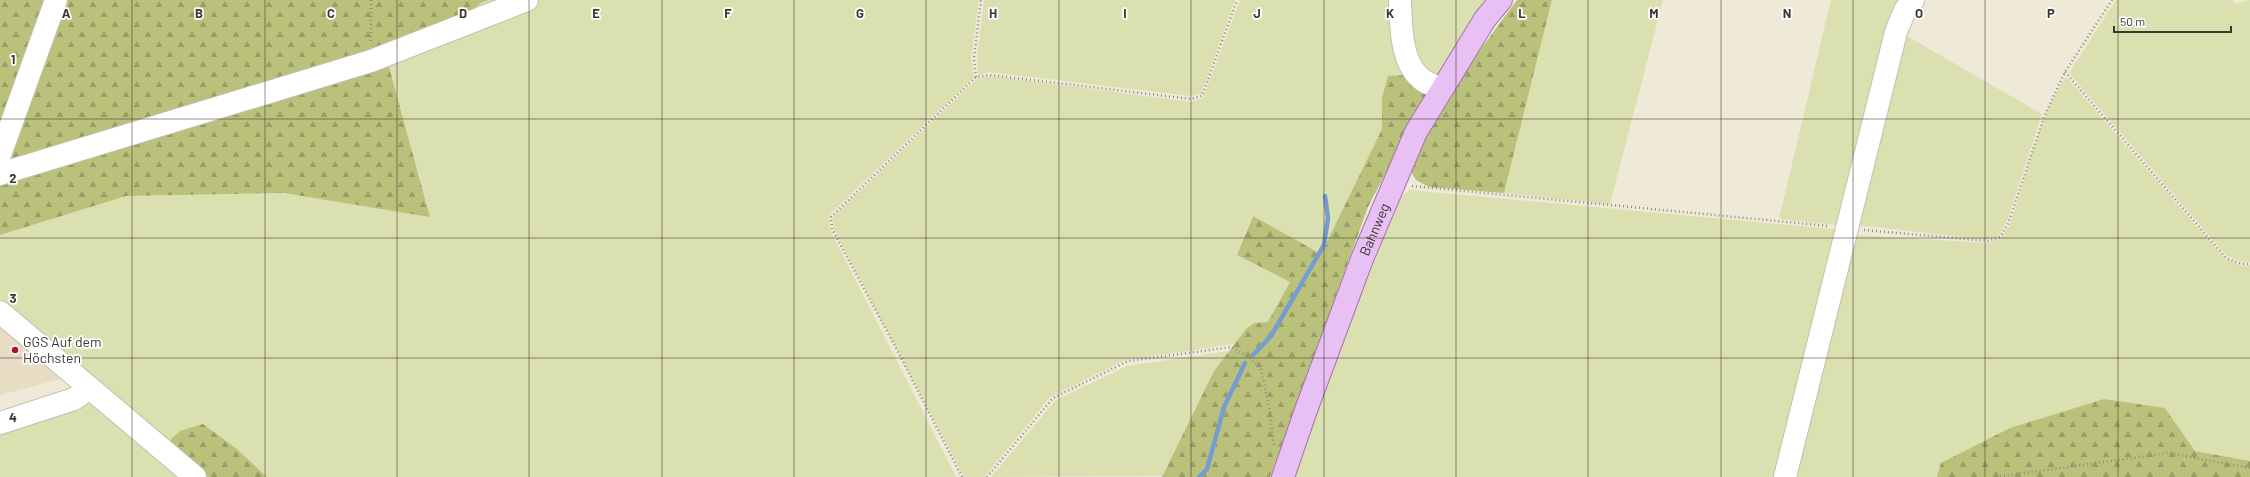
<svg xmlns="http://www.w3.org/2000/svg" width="2250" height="477" viewBox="0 0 2250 477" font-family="Barlow,sans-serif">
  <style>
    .built { fill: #e6ddc4 }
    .green { fill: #dbe0b0 }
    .forest { fill: url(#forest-firs) }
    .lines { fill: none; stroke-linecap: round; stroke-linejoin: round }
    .stream { stroke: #759cd3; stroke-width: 4.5 }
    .minor-casing { stroke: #c4bead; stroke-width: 24 }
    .major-casing { stroke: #a375ab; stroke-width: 24 }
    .path { stroke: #918d81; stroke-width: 2.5; stroke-dasharray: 1 3; stroke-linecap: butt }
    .minor { stroke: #fff; stroke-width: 22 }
    .major { stroke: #e9c0f4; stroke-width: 22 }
    .grid { fill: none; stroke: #3b3832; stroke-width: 1; stroke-opacity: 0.55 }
    .poi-dot { fill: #ab152e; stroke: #fff; stroke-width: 1.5 }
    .labels { text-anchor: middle; stroke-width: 3.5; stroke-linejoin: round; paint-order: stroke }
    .street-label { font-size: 14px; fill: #3b3832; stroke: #fff }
    .poi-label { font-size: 14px; fill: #3b3832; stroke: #fff; text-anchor: start }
    .grid-label { font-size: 13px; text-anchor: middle; font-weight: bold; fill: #3b3832; stroke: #fff; stroke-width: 3.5; stroke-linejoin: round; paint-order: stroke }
  </style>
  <defs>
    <pattern id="forest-firs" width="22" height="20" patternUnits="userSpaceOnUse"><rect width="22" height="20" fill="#bac17b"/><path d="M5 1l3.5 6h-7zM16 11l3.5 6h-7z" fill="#989e65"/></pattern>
  </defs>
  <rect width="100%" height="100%" fill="#efe9d7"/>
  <path class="built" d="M0,322L61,379L0,395Z"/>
  <g class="green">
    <path d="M490,0H979L971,58L974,77L829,215L830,230L956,477H267L238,450L203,425L165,445L16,319L0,299V235L126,196L284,193L430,216L389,67L483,2Z"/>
    <path d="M984,0H1235L1201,94L1191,96L989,72L978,75L977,58Z"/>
    <path d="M1240,0H1395L1405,75L1382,98V129L1321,254L1252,216L1237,255L1290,282L1268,323L1246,329L1234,344L1125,360L1050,397L984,477H964L834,230L833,217L977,79L990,76L1191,102L1203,98Z"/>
    <path d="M1405,0H1495L1438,79L1425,77L1410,51Z"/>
    <path d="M1552,0H1663L1610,204L1504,193Z"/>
    <path d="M1831,0H1907L1846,226L1779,219Z"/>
    <path d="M2116,0H2232L2235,4L2250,0V262H2244L2227,256L2069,73Z"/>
    <path d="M1900,32L2042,114L2007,221L1999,236L1987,240L1858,225Z"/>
    <path d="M2066,77L2224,258L2243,266L2250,265V461L2195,451L2165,408L1942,463L1937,477H1789L1853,235L1988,243L2000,239L2010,225C2026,177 2038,119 2066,77Z"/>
    <path d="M1409,190L1843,230L1780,477H1294L1308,434L1398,200Z"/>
    <path d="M1229,351L1214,371L1163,476L991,477L1056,400L1127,366Z"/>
    <path d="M85,402L101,409L184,477H0V427Z"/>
  </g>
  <g class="forest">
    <path d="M0,0H489L483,2L389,67L430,217L284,193L126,196L0,235Z"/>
    <path d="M1517,0H1552L1504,193L1429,187L1416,180L1410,170L1411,161L1461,76Z"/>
    <path d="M1405,75L1427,94L1368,207L1270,477H1162L1214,371L1246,329L1254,323L1268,322L1290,282L1237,255L1253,216L1321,254L1382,129V98L1388,76Z"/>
    <path d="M2104,399L2165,408L2195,451L2250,461V477H1937L1941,463L2010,428Z"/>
    <path d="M203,424L238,450L267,477H203L165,445L180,431Z"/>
  </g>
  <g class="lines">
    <g class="stream">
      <path d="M1253,355L1271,336L1324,245L1328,218L1325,196"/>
      <path d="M1199,477L1207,469L1224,407L1245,363"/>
    </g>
    <g class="minor-casing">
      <g id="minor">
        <path d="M1400,0C1401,25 1400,65 1424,81C1429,84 1436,86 1441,89"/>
        <path d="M0,155L56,0"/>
        <path d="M0,174L371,61L527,0"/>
        <path d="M0,312L195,477"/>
        <path d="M0,423L74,399L88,389"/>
        <path d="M1785,477L1896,32L1905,10L1913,0"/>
      </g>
    </g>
    <g class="major-casing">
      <g id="major">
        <path id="s1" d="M1283,477L1306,410L1362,259L1416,132L1485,19L1501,0"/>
      </g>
    </g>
    <g class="path">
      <path d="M371,0V42"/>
      <path d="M2065,72L2226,258L2242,264H2250"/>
      <path d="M976,77L974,58L981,0"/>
      <path d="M1412,186L1829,226"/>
      <path d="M1864,230L1988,241L2000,237L2008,224L2044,117L2065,72L2112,0"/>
      <path d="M962,477L896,348L832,229L831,217L976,77L990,75L1191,99L1202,96L1237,0"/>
      <path d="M987,477L1053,398L1128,361L1232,347L1249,357L1261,369L1270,412L1274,445"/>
      <path d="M1996,477L2168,453L2250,468"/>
    </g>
    <use href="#minor" class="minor"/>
    <use href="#major" class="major"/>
  </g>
  <path class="grid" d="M132,0V477M265,0V477M397,0V477M529,0V477M662,0V477M794,0V477M926,0V477M1059,0V477M1191,0V477M1324,0V477M1456,0V477M1588,0V477M1721,0V477M1853,0V477M1985,0V477M2118,0V477M0,119H2250M0,238H2250M0,358H2250"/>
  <circle class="poi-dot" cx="15" cy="350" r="4"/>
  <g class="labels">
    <g class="street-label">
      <text dy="5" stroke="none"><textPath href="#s1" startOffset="264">Bahnweg</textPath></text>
    </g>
    <g class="poi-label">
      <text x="23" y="347">GGS Auf dem<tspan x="23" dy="16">Höchsten</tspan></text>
    </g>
  </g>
  <g class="grid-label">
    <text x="66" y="18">A</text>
    <text x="199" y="18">B</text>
    <text x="331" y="18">C</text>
    <text x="463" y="18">D</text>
    <text x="596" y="18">E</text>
    <text x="728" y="18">F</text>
    <text x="860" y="18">G</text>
    <text x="993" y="18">H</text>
    <text x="1125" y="18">I</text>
    <text x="1257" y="18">J</text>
    <text x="1390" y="18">K</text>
    <text x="1522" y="18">L</text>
    <text x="1654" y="18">M</text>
    <text x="1787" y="18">N</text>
    <text x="1919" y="18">O</text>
    <text x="2051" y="18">P</text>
    <text x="13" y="64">1</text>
    <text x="13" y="183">2</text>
    <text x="13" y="303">3</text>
    <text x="13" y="422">4</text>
  </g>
  <path d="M2114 26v6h117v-6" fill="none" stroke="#3b3832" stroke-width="2"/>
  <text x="2120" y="26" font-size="12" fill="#3b3832" stroke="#ffffff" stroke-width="3" paint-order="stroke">50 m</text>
</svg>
